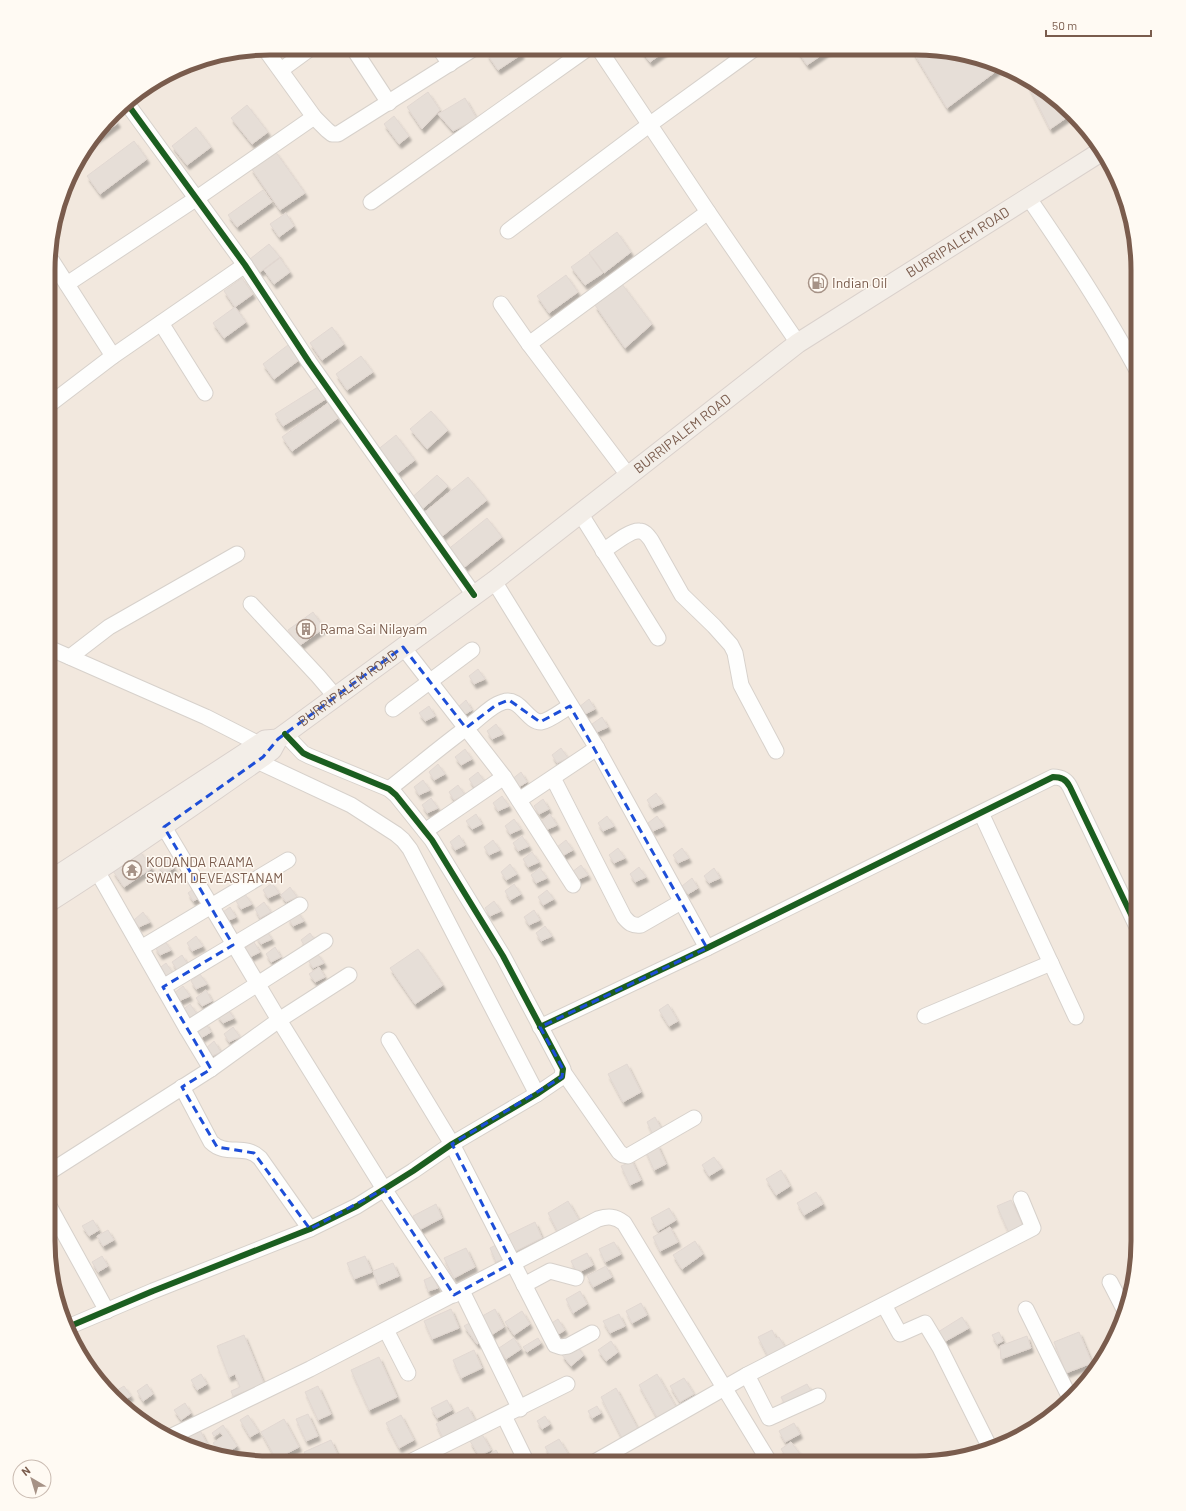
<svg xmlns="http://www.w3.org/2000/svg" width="1186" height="1511" viewBox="0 0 1186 1511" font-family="Barlow,sans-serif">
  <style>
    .residential { fill: #f2e8de }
    .building { fill: #e6ded7; stroke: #e2d8d2; filter: url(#shadow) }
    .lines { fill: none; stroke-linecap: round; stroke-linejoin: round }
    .minor-casing { stroke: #d7d1cb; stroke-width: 17 }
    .major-casing { stroke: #dad1cc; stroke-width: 21 }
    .minor { stroke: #fefefd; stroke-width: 15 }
    .major { stroke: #f3eee8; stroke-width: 19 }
    .cycleway-casing { stroke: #fffaf3; stroke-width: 8 }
    .cycleway { stroke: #1b5e20; stroke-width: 6 }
    .marked { fill: none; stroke: #1d4ed8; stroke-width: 3; stroke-dasharray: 8 5; stroke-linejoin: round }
    .labels { text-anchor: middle; stroke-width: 3; stroke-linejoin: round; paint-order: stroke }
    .street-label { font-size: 14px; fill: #7a5c4d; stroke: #fffaf3 }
    .poi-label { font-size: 14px; fill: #7a5c4d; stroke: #fffaf3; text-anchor: start }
    .rim { fill: none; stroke: #7a5c4d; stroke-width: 5 }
  </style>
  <defs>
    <filter id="shadow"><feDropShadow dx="2.5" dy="4.5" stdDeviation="1" flood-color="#0004"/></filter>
  </defs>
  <rect width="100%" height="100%" fill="#f9f5f0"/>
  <path class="residential" d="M270,48L945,50L1001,65L1039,86L1083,124L1108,159L1130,212L1138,270V1255L1130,1299L1108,1352L1073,1398L1027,1433L974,1455L930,1463H255L199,1451L147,1426L103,1387L78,1352L56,1299L48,1241L50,241L78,159L124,103L199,60Z"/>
  <g class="building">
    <path d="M495,49H518L522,54L498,70L487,54Z"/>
    <path d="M640,49H668L650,62Z"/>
    <path d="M797,50H829L807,65Z"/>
    <path d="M912,50H945L1003,66L947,108Z"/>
    <path d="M1024,77L1039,86L1072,114L1050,129Z"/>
    <path d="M428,92L440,110L422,129L407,107Z"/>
    <path d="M465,98L477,119L453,131L438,114Z"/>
    <path d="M247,105L268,132L252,144L231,118Z"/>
    <path d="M113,116L118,123L92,142Z"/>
    <path d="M394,116L409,136L399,144L384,124Z"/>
    <path d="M196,127L211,147L187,165L172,146Z"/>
    <path d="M134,141L147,159L100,194L87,176Z"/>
    <path d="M275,151L305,193L280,210L251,168Z"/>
    <path d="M263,190L272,202L237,227L228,215Z"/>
    <path d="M286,213L294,226L279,237L270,224Z"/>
    <path d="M617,232L631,252L604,273L589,253Z"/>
    <path d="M269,244L280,257L260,272L250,259Z"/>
    <path d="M589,254L603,273L585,285L571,267Z"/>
    <path d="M280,258L290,272L274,284L264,270Z"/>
    <path d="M566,275L578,292L549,313L537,296Z"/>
    <path d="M242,278L253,294L235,307L224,291Z"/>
    <path d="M622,284L652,324L625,348L595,305Z"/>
    <path d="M235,307L246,322L224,338L213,323Z"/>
    <path d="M332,327L344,344L322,360L310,343Z"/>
    <path d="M288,345L299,360L274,379L263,364Z"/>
    <path d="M361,356L373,372L347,390L336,374Z"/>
    <path d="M321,385L329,397L283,426L275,414Z"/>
    <path d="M328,403L338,418L292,451L282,437Z"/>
    <path d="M431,411L448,430L427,449L410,429Z"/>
    <path d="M396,435L415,460L394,476L376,451Z"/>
    <path d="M437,475L448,486L419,512L409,500Z"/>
    <path d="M468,477L487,500L440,538L421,515Z"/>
    <path d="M487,518L502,537L461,570L446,551Z"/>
    <path d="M313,612L324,628L299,646L288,630Z"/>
    <path d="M478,669L485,679L474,684L469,676Z"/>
    <path d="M589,699L595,709L585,714L579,707Z"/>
    <path d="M466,700L472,710L462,716L457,708Z"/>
    <path d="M429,706L435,716L425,721L419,713Z"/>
    <path d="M602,717L608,727L597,732L592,724Z"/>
    <path d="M496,724L503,734L492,739L487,731Z"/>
    <path d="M561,748L568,758L557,763L552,755Z"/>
    <path d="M465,749L472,759L461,765L455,757Z"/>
    <path d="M438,764L445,774L434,780L429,772Z"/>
    <path d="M478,772L485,782L474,787L469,779Z"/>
    <path d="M521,772L527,782L517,788L511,780Z"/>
    <path d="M423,780L430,790L419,795L414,787Z"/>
    <path d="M458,785L465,795L454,800L449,792Z"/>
    <path d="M656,793L663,803L652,808L647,800Z"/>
    <path d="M502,796L509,806L498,811L493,803Z"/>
    <path d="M431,798L438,808L427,813L422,805Z"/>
    <path d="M543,799L549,809L539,814L534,806Z"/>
    <path d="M476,814L482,824L472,829L466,821Z"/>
    <path d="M550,814L557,825L546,830L541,822Z"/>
    <path d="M607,816L614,826L603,831L598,823Z"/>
    <path d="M657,816L664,826L653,831L648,823Z"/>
    <path d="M514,819L521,829L510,834L505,826Z"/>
    <path d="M459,835L465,845L455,850L450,842Z"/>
    <path d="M522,836L529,846L518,851L513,843Z"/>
    <path d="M493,840L500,850L489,855L484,847Z"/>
    <path d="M566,840L573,850L562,856L557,847Z"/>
    <path d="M618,848L625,858L614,863L609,855Z"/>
    <path d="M682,848L689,858L678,863L673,855Z"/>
    <path d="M139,850L152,868L124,887L113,871Z"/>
    <path d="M532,852L539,862L528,867L523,859Z"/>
    <path d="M167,857L174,867L163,872L158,865Z"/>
    <path d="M168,858L174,868L164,873L158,865Z"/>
    <path d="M510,864L517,874L506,880L501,872Z"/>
    <path d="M581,865L588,875L577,880L572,872Z"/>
    <path d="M639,867L646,877L635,882L630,874Z"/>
    <path d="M540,868L547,878L536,883L531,875Z"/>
    <path d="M714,868L720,878L709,883L704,876Z"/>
    <path d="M692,878L698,888L688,894L682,886Z"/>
    <path d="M272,883L279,893L268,898L263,890Z"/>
    <path d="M514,884L521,894L510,900L505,891Z"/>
    <path d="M197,886L204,896L193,901L188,893Z"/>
    <path d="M290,887L297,897L286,902L281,895Z"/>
    <path d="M547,890L554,899L543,905L538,897Z"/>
    <path d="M245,894L252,904L241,909L236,901Z"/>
    <path d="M494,901L501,911L490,916L485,908Z"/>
    <path d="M264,902L271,912L260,918L255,909Z"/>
    <path d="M230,907L236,917L225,922L220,914Z"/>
    <path d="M534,910L540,920L529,925L524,917Z"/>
    <path d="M297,911L304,921L293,926L288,918Z"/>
    <path d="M143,912L150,922L139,927L134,920Z"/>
    <path d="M545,926L552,936L541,941L536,933Z"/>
    <path d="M265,929L272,939L261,944L256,936Z"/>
    <path d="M310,933L317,943L306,948L301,940Z"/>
    <path d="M196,936L203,946L192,951L187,943Z"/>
    <path d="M164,940L171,950L160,955L155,947Z"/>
    <path d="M254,942L260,952L250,957L244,949Z"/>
    <path d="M275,947L281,957L271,962L266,954Z"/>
    <path d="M418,949L443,985L415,1004L390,968Z"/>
    <path d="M317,953L324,963L313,968L308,960Z"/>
    <path d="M182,955L188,965L177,970L172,962Z"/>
    <path d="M166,963L173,973L162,978L157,970Z"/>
    <path d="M319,967L325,977L315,982L309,974Z"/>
    <path d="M200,974L207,984L196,989L191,981Z"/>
    <path d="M183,986L190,996L179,1001L174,993Z"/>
    <path d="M206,990L212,1001L202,1006L196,998Z"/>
    <path d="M190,1004L197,1014L186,1019L181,1011Z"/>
    <path d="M668,1004L678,1021L669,1026L659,1010Z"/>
    <path d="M227,1008L234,1018L223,1023L217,1015Z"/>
    <path d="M205,1022L211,1032L201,1038L195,1030Z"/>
    <path d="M233,1027L240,1037L229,1042L224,1034Z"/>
    <path d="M214,1041L221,1052L210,1057L205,1049Z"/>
    <path d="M627,1064L641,1092L623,1102L608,1074Z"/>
    <path d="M655,1117L662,1130L653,1135L647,1122Z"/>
    <path d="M657,1144L666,1164L654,1170L645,1149Z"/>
    <path d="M630,1157L641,1180L630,1185L621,1166L626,1164L624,1160Z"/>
    <path d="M714,1157L722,1168L709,1176L702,1165Z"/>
    <path d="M781,1170L790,1186L776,1195L766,1179Z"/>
    <path d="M816,1192L823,1204L804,1215L797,1203Z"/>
    <path d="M1011,1200L1023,1226L1009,1233L997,1206Z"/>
    <path d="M568,1201L579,1220L558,1232L548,1213Z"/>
    <path d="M436,1204L442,1218L419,1230L413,1216Z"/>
    <path d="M669,1208L676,1220L658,1231L651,1218Z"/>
    <path d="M93,1220L99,1230L89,1236L82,1226Z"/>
    <path d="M535,1222L542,1238L514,1252L506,1236Z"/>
    <path d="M670,1227L678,1242L660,1251L653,1237Z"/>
    <path d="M108,1230L114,1240L103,1246L97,1236Z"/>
    <path d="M695,1241L703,1254L682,1269L673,1255Z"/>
    <path d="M614,1242L621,1254L605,1262L599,1249Z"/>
    <path d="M496,1245L503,1259L496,1262L490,1248Z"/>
    <path d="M466,1248L475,1267L454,1278L444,1258Z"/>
    <path d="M587,1253L593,1265L577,1273L571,1261Z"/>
    <path d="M102,1256L108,1266L98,1272L92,1262Z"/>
    <path d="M365,1256L372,1272L354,1279L347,1263Z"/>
    <path d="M393,1263L399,1276L378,1285L373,1271Z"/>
    <path d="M606,1266L612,1277L593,1287L587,1276Z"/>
    <path d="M433,1276L438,1288L428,1291L424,1280Z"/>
    <path d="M1133,1285L1130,1299L1129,1303L1122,1291Z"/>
    <path d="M580,1291L587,1304L573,1313L566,1299Z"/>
    <path d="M641,1303L647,1315L632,1323L626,1311Z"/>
    <path d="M451,1309L459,1328L432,1339L424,1321Z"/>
    <path d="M495,1309L504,1327L477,1344L464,1326Z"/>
    <path d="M522,1311L530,1324L514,1335L505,1322Z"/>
    <path d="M619,1314L625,1326L610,1333L603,1321Z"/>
    <path d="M962,1317L969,1328L944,1342L938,1332Z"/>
    <path d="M558,1319L565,1330L554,1337L547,1326Z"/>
    <path d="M772,1330L776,1338L779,1337L786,1349L769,1358L758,1337Z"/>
    <path d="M999,1332L1003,1341L997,1344L992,1335Z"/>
    <path d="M1079,1332L1092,1363L1066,1373L1054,1342Z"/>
    <path d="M244,1335L264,1384L233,1396L231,1391L240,1387L235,1374L229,1377L217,1346Z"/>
    <path d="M1027,1336L1031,1348L1001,1359L1000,1346Z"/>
    <path d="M514,1338L521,1349L506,1359L499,1348Z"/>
    <path d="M538,1338L541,1343L527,1352L523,1347Z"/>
    <path d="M611,1341L618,1352L606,1361L598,1350Z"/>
    <path d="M575,1344L584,1355L571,1366L562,1355Z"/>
    <path d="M474,1350L482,1368L461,1378L453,1360Z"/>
    <path d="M379,1357L397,1397L369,1410L351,1370Z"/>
    <path d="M201,1374L207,1384L197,1390L191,1380Z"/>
    <path d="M657,1374L677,1409L658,1419L639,1385Z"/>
    <path d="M684,1378L694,1394L680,1402L670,1386Z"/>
    <path d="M147,1384L153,1394L143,1401L137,1391Z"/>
    <path d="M807,1384L811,1391L785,1405L781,1397Z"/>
    <path d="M124,1386L131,1396L120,1402L114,1392Z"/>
    <path d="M318,1386L331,1414L318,1420L305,1392Z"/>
    <path d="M616,1388L639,1431L623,1440L601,1397Z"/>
    <path d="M447,1400L452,1410L437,1418L431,1408Z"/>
    <path d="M185,1403L191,1413L181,1420L174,1410Z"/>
    <path d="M597,1406L601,1413L592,1418L588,1411Z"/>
    <path d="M468,1407L478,1426L445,1442L436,1424Z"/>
    <path d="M308,1414L318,1436L306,1441L296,1419Z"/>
    <path d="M248,1415L259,1432L250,1437L240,1420Z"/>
    <path d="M401,1415L414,1440L399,1448L386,1423Z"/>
    <path d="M545,1416L550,1424L542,1429L537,1421Z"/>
    <path d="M284,1419L299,1447L276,1459L261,1432Z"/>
    <path d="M794,1423L800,1434L785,1442L779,1431Z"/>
    <path d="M223,1425L237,1446L223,1456L213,1443L223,1436L220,1432L214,1436L212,1433Z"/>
    <path d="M200,1430L208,1446L198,1451L194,1449L188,1436Z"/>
    <path d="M482,1434L491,1450L479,1456L470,1441Z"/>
    <path d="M559,1439L572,1460L568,1463H554L545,1447Z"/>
    <path d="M331,1440L340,1460L333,1463H309L304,1452Z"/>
    <path d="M791,1442L800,1454L789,1462L781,1449Z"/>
    <path d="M496,1450L504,1463H477Z"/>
  </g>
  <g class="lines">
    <g class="minor-casing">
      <g id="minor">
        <path d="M353,48L389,103"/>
        <path d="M439,48L450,64"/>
        <path d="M265,49L314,117L327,130L332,134H338L473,49"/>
        <path d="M599,49L708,212L798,343"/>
        <path d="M281,70L311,48"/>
        <path d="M126,102L245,265L309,362L474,595"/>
        <path d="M1028,197C1067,254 1105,311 1138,372"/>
        <path d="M371,202L587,49"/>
        <path d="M508,231L649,125L754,49"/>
        <path d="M50,258L113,356"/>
        <path d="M67,284L197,198L314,117"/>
        <path d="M501,304L529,344L628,475"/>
        <path d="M161,323L205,393"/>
        <path d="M529,344L708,212"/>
        <path d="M50,404L113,356L245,265"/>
        <path d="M580,513L658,638"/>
        <path d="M603,551C611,546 630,530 639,531C645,531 648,536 651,540L682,595L714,626L731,645L735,653L741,685L776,751"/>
        <path d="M494,581L597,748L707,948"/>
        <path d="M251,604L318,676L335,696"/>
        <path d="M403,647L504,777L573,885"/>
        <path d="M49,648L206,717L259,744"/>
        <path d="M70,657L109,627L237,554"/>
        <path d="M393,709L472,650"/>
        <path d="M257,761L351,805L396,834L403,840L410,849L537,1094"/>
        <path d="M553,778L624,917C629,923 632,926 641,925L681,902"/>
        <path d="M389,789C417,767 444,744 473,723C482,716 492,705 503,702C520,696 527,722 541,722C549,721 563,710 570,706"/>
        <path d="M519,800L597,748"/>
        <path d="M981,813L1076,1017"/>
        <path d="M164,827L279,1020L384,1189L454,1295"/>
        <path d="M425,831L504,777"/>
        <path d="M97,871L187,1029L211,1069"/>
        <path d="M141,948L288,860"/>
        <path d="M163,987L300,905"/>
        <path d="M925,1016L1051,963"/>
        <path d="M540,1027L707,948L1053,777C1061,777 1066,779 1070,787L1138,929"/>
        <path d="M187,1029L325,941"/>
        <path d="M389,1040L452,1144L555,1345L561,1347L568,1346L592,1333"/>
        <path d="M564,1073L619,1152L623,1155L628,1156L694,1118"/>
        <path d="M182,1087L211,1142C226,1157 245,1143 260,1158L310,1229"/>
        <path d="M48,1173L211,1069L279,1020L349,975"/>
        <path d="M48,1204L107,1311"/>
        <path d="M1110,1282L1125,1311"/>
        <path d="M524,1285L550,1271L576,1278"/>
        <path d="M462,1291L520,1409"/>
        <path d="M884,1305L900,1334L925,1323L940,1348L990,1448"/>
        <path d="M1026,1309L1071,1400"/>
        <path d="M68,1327L153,1291L310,1229L357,1206L413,1171L452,1144L537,1094L562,1077L563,1069L503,956L432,840L396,795L389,789L309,756L303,753L285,734"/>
        <path d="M386,1330L408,1373"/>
        <path d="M747,1375L769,1418L818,1396"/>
        <path d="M504,1416L527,1463"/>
        <path d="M170,1437L310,1369L598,1219C608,1216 615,1216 624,1223L770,1463"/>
        <path d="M408,1463L567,1384"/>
        <path d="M593,1463L747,1375L1033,1228L1021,1199"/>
      </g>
    </g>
    <g class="major-casing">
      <g id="major">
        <path d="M49,881L259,744L265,740L278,739"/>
        <path id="s1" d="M49,902C122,856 192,806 263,757L272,750L278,739L494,581L798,343L1102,151"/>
      </g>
    </g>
    <use href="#minor" class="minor"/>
    <use href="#major" class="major"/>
    <g class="cycleway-casing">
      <g id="cycleway">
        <path d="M126,102L245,265L309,362L474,595"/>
        <path d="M540,1027L707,948L1053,777C1061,777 1066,779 1070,787L1138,929"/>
        <path d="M68,1327L153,1291L310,1229L357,1206L413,1171L452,1144L537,1094L562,1077L563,1069L503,956L432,840L396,795L389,789L309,756L303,753L285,734"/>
      </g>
    </g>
    <use href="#cycleway" class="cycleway"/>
  </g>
  <path class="marked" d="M403,647L466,728L496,705L509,700L540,722L570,706L707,948L540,1027L563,1069L562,1077L452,1144L512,1263L454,1295L384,1189L310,1229L254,1153L217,1147L182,1087L211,1069L163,987L233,945L164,827L263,757L278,739Z"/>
  <defs>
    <g id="fuel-ring" transform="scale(1)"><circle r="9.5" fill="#fffaf3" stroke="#a69286" stroke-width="1.5"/><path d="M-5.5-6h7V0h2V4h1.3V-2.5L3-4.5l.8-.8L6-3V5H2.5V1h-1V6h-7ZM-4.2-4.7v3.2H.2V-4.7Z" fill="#a69286"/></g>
    <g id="building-ring" transform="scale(1)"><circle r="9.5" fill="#fffaf3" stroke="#a69286" stroke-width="1.5"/><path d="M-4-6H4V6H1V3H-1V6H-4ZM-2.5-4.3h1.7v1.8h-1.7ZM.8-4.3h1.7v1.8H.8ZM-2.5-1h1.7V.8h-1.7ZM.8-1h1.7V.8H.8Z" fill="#a69286"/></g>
    <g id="temple-ring" transform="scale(1)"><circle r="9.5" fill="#fffaf3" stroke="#a69286" stroke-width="1.5"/><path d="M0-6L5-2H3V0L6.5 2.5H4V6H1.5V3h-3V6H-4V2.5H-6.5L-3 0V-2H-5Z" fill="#a69286"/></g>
  </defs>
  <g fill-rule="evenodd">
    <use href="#fuel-ring" x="818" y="283"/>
    <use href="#building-ring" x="306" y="629"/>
    <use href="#temple-ring" x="132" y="870"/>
  </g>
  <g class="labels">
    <g class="street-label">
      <text dy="5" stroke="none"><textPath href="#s1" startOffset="1125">BURRIPALEM ROAD</textPath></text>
      <text dy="5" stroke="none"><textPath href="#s1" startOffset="789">BURRIPALEM ROAD</textPath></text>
      <text dy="5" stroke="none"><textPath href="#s1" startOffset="369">BURRIPALEM ROAD</textPath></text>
    </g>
    <g class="poi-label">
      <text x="832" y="288">Indian Oil</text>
      <text x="320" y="634">Rama Sai Nilayam</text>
      <text x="146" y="867">KODANDA RAAMA<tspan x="146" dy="16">SWAMI DEVEASTANAM</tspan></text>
    </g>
  </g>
  <path d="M0 0H1186V1511H0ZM270 55H916A215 215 0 0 1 1131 270V1241A215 215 0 0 1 916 1456H270A215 215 0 0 1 55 1241V270A215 215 0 0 1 270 55Z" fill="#fffaf3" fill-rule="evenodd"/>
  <path class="rim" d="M270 55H916A215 215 0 0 1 1131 270V1241A215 215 0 0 1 916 1456H270A215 215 0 0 1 55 1241V270A215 215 0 0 1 270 55Z"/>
  <g transform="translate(32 1479) rotate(322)"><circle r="19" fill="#fffaf3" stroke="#cabbb1"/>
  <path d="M0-3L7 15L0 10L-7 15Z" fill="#a69286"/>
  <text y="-6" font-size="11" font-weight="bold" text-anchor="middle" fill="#7a5c4d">N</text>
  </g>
  <path d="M1046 30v6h105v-6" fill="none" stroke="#7a5c4d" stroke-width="2"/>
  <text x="1052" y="30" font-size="12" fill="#7a5c4d" stroke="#fffaf3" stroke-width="3" paint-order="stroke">50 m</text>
</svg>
